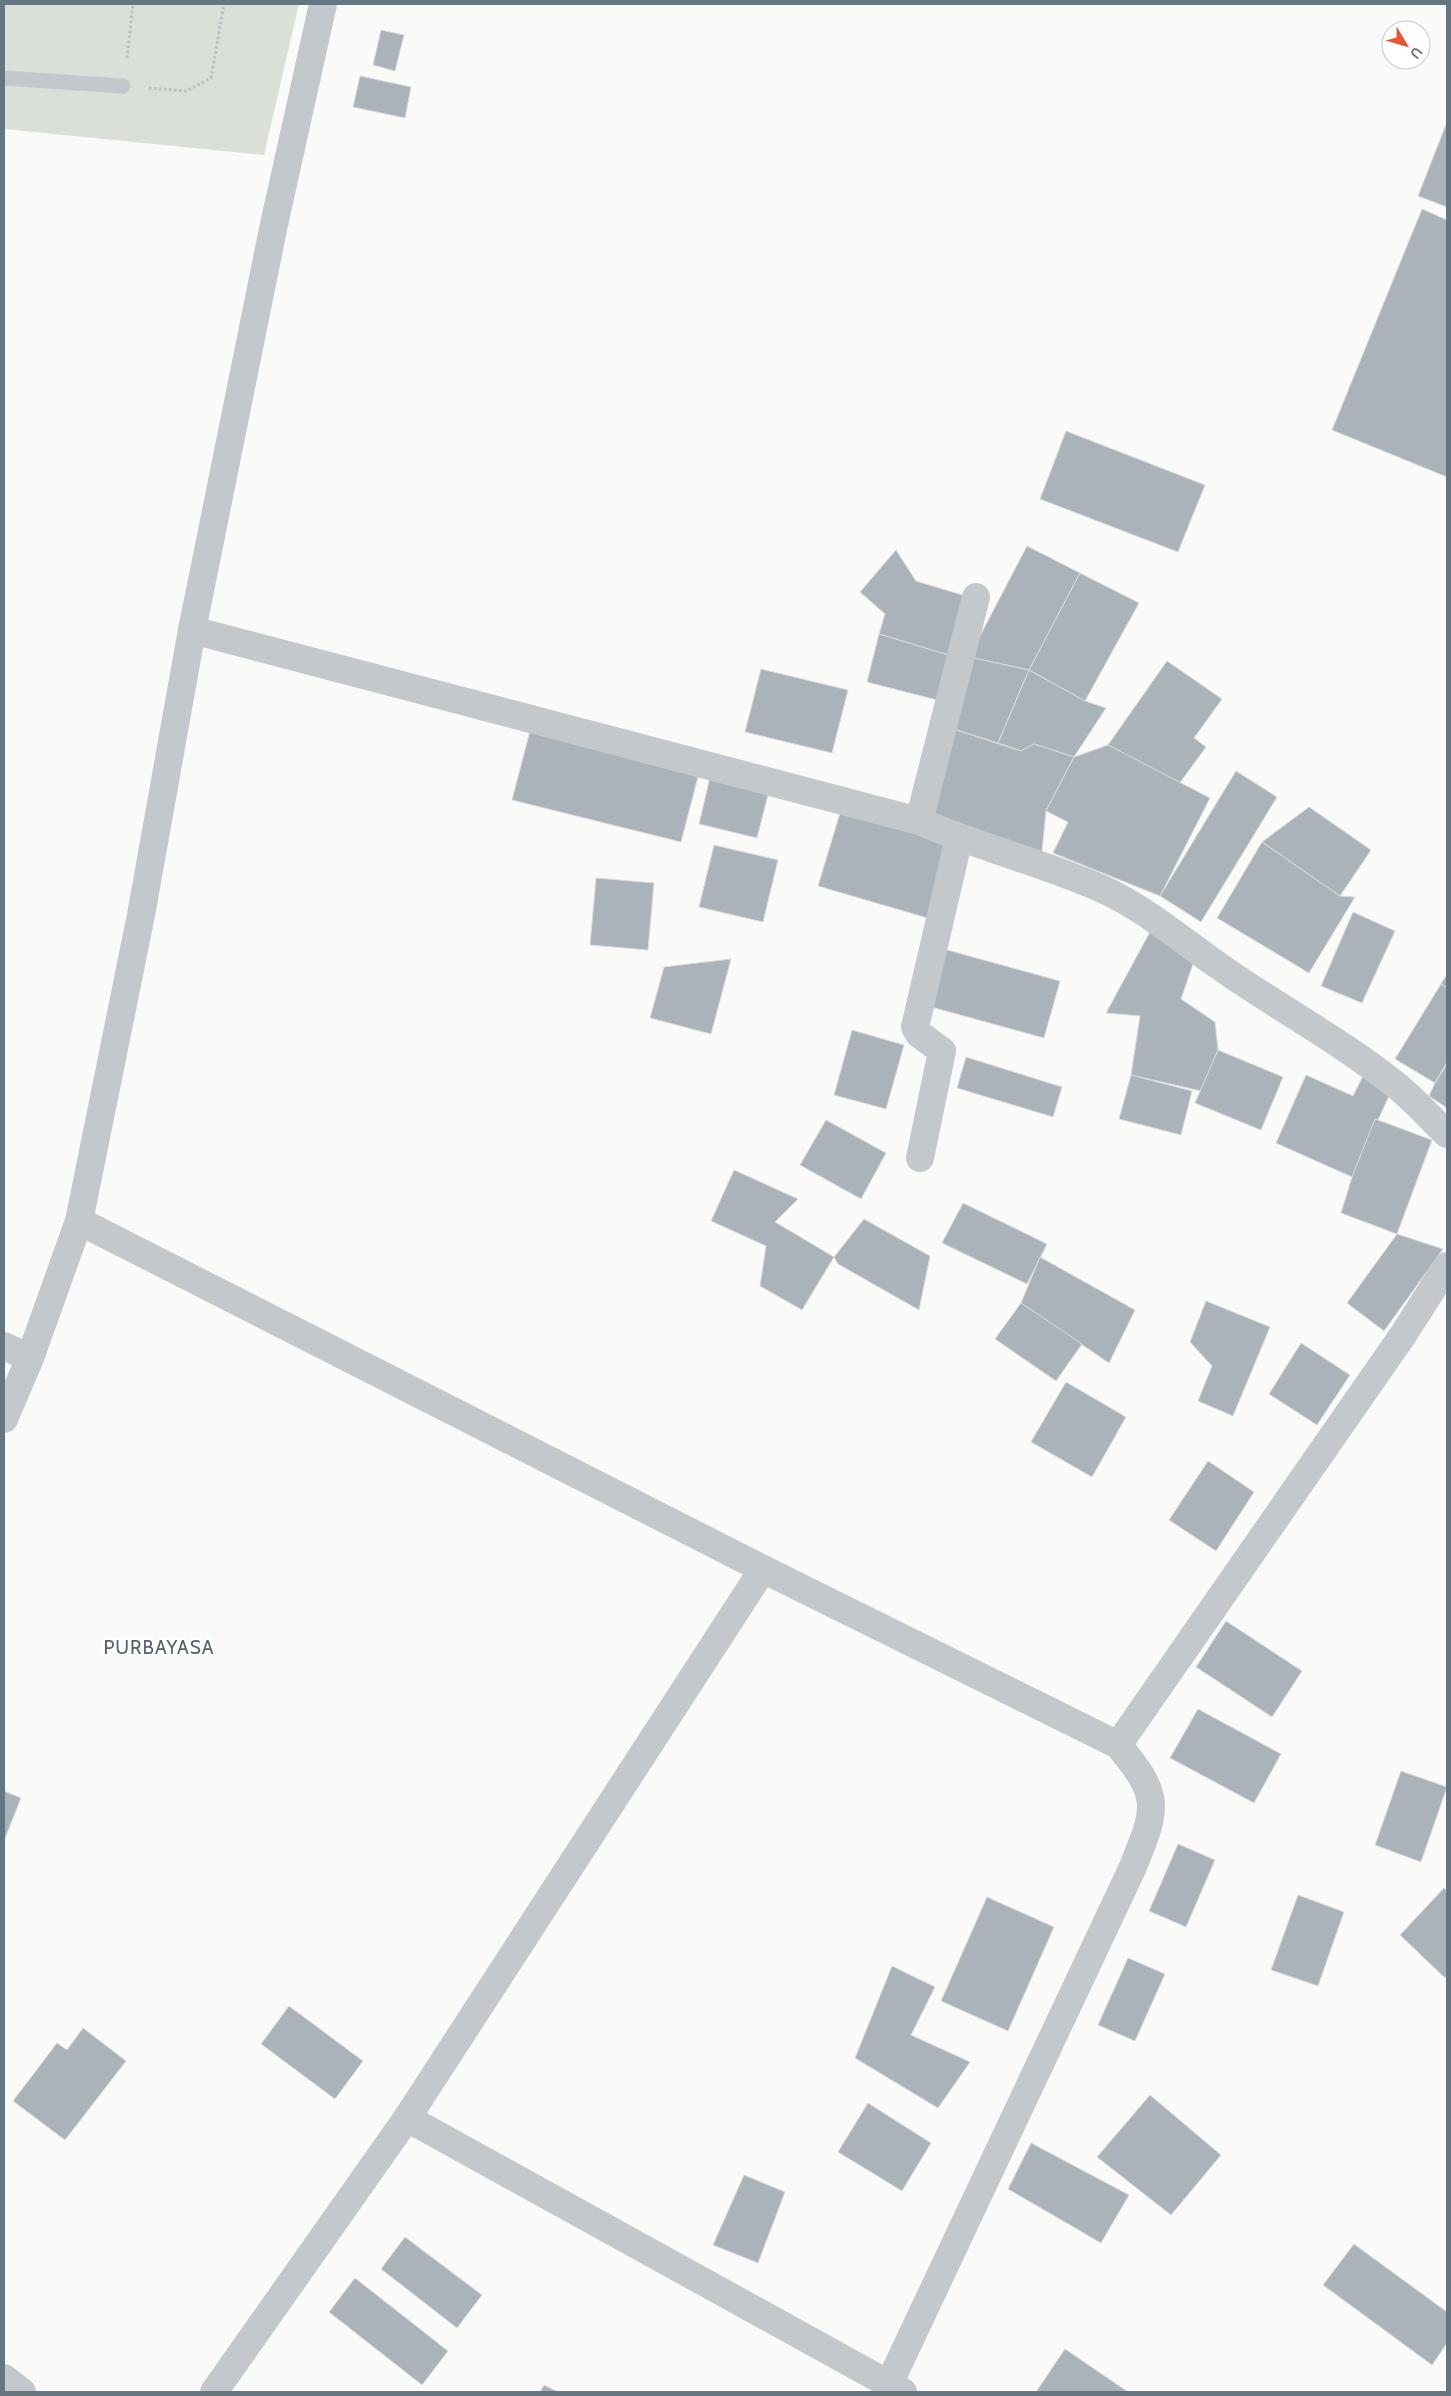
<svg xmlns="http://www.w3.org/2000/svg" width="1451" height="2396" viewBox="0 0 1451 2396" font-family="Cabin,sans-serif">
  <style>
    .green { fill: #dadfd7 }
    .building { fill: #aab3b9; stroke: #dcdcda }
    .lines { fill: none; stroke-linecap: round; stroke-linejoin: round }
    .path { stroke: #bbbfc2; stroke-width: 3; stroke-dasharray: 2.5 2.5; stroke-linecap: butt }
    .service { stroke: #c3c8cc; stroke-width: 15 }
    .minor { stroke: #c3c8cc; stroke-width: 28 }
    .labels { text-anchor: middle; stroke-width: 5; stroke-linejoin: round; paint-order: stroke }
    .quarter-label { font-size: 19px; letter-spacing: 1px; fill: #57646e; stroke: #fff }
  </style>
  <rect width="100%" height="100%" fill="#fafaf8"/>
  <path class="green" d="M4,4H299L264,155L4,129Z"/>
  <g class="building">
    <path d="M381,30L404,35L395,71L373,65Z"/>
    <path d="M360,76L411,87L405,118L353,107Z"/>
    <path d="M1447,122V207L1418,196Z"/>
    <path d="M1422,209L1447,220V477L1332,430Z"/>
    <path d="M1066,431L1205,485L1178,552L1040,499Z"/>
    <path d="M1027,546L1080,573L1029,670L969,657Z"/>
    <path d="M896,550L916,581L972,598L955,657L879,634L885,614L860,592Z"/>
    <path d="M1080,573L1139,603L1085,701L1029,670Z"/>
    <path d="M879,634L955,657L941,701L867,682Z"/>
    <path d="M969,657L1029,670L998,743L947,727Z"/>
    <path d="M1167,661L1222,699L1194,738L1206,747L1174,791L1108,745Z"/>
    <path d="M761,669L848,690L832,753L745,732Z"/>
    <path d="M1029,670L1085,701L1106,708L1074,757L1034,744L1021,751L998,743Z"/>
    <path d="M531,727L700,769L681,842L512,800Z"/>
    <path d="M947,727L1021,751L1034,744L1074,757L1046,811L1041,861L923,818Z"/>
    <path d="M1108,745L1210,798L1160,896L1053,853L1068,822L1046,811L1074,757Z"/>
    <path d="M1236,771L1277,797L1201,922L1160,896Z"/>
    <path d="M710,777L769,791L757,838L699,824Z"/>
    <path d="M1309,807L1371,850L1340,896L1262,842Z"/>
    <path d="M841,810L954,842L931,919L818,886Z"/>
    <path d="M1262,842L1340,896L1355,897L1309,973L1217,918Z"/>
    <path d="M714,845L778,860L763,922L699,907Z"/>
    <path d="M596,878L654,883L648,950L590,945Z"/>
    <path d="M1353,912L1395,931L1362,1003L1321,986Z"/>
    <path d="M1150,932L1194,961L1181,999L1215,1022L1218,1050L1201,1091L1131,1075L1140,1016L1106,1013Z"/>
    <path d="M940,948L1060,981L1044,1038L924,1005Z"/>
    <path d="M731,959L711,1034L650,1018L664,967Z"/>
    <path d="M1447,974V988L1441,984Z"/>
    <path d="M1441,984L1447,988V1062L1435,1083L1395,1059Z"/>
    <path d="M852,1030L904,1045L886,1109L834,1095Z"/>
    <path d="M1218,1050L1283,1077L1261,1130L1195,1103Z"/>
    <path d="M966,1057L1062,1087L1053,1117L957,1088Z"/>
    <path d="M1447,1064V1108L1429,1096L1435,1083Z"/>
    <path d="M1364,1074L1393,1087L1352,1177L1276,1143L1306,1075L1353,1096Z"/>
    <path d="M1131,1075L1192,1091L1181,1135L1119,1119Z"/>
    <path d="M1375,1119L1432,1140L1397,1234L1341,1213L1352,1177Z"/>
    <path d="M826,1120L886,1153L861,1199L800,1165Z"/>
    <path d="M734,1170L798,1199L775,1222L834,1257L802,1310L760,1286L766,1246L711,1221Z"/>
    <path d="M963,1203L1047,1244L1027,1284L942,1243Z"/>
    <path d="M864,1219L930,1256L919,1310L838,1264L834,1257Z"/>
    <path d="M1397,1234L1443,1249L1384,1331L1347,1303Z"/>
    <path d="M1040,1257L1135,1310L1109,1363L1021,1303Z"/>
    <path d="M1206,1301L1270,1327L1233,1416L1198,1401L1212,1366L1190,1342Z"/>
    <path d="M1021,1303L1082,1344L1056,1381L995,1339Z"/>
    <path d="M1301,1343L1350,1375L1317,1425L1269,1394Z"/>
    <path d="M1066,1382L1126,1417L1092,1477L1031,1442Z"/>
    <path d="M1208,1461L1254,1492L1216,1551L1169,1520Z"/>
    <path d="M1226,1621L1302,1671L1272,1717L1196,1667Z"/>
    <path d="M1198,1709L1281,1754L1254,1803L1170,1758Z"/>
    <path d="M1401,1771L1447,1787L1421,1862L1375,1845Z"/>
    <path d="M4,1791L21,1798L4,1841Z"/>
    <path d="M1178,1844L1215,1860L1186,1927L1149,1911Z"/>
    <path d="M1444,1888L1447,1891V1975L1445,1978L1400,1935Z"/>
    <path d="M1298,1895L1344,1912L1318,1986L1271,1970Z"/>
    <path d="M987,1897L1054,1927L1008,2031L941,2001Z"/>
    <path d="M1128,1958L1165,1974L1135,2041L1098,2025Z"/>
    <path d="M892,1966L935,1987L911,2035L970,2062L938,2108L855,2058Z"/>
    <path d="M289,2006L363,2061L335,2099L261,2044Z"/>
    <path d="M83,2028L126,2061L65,2140L13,2101L57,2043L67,2050Z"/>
    <path d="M1150,2095L1221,2155L1171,2215L1097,2157Z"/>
    <path d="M868,2103L931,2143L902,2191L838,2152Z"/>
    <path d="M1031,2143L1129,2195L1101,2243L1008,2189Z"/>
    <path d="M744,2175L785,2192L758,2263L713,2245Z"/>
    <path d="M405,2237L482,2295L457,2328L381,2269Z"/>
    <path d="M1354,2244L1447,2312V2343L1432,2365L1323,2285Z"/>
    <path d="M355,2278L448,2351L422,2385L329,2312Z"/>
    <path d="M1065,2349L1128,2392H1036Z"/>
    <path d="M544,2385L558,2392H540Z"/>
  </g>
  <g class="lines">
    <g class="path">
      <path d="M127,58L133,4"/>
      <path d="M149,88L186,91L211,78L224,4"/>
    </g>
    <path class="service" d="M4,78L123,86"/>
    <g class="minor">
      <path d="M192,630L919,821C978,847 1041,862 1100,888C1144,907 1186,944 1226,971C1281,1009 1340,1041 1392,1082C1412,1097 1429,1117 1447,1134"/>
      <path d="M919,821L976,597"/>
      <path d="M920,1158L942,1051L919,1034L915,1027L959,838"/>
      <path d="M79,1221L763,1569L1118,1745C1162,1797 1157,1808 1132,1869L889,2384"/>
      <path d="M4,1346L30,1358"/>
      <path d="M4,1419L30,1358L79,1221L141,915L192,630L273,229L323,4"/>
      <path d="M1118,1745L1403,1335L1447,1266"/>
      <path d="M407,2118L903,2392"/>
      <path d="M4,2378L22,2392"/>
      <path d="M214,2392L407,2118L763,1569"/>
    </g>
  </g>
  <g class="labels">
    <g class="quarter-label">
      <text x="159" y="1654">PURBAYASA</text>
    </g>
  </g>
  <rect width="1451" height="2396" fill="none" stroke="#657683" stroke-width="10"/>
  <g transform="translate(1406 45) rotate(128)"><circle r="24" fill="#ffffff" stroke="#c1c8cd"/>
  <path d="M0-4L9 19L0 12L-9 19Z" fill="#e4572e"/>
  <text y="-8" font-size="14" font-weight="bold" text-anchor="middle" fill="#657683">U</text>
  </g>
</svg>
